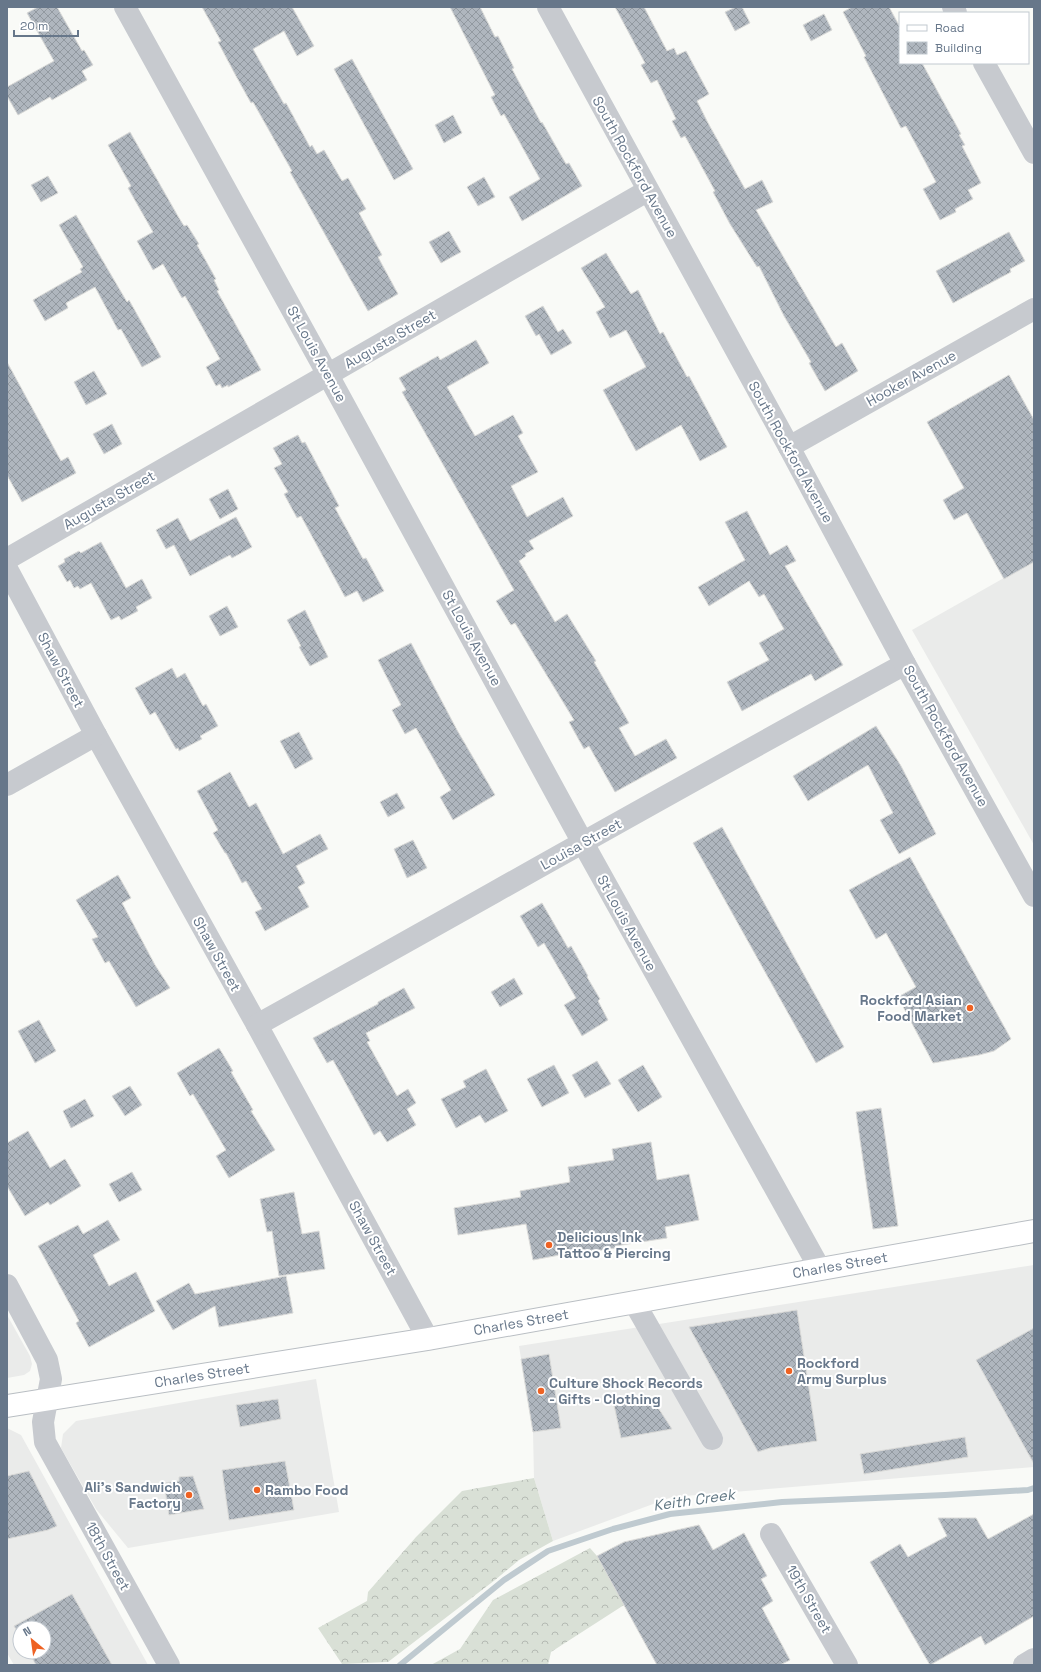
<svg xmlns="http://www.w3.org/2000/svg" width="1041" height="1672" viewBox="0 0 1041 1672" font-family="'Space Grotesk',sans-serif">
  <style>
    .built { fill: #eaebea; fill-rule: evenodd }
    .forest { fill: url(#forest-crowns) }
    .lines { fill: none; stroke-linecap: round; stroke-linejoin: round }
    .stream { stroke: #bfcad0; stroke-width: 6 }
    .building { fill: url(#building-cross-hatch); stroke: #dbdbd9 }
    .secondary-casing { stroke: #b9bec3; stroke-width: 24 }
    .minor { stroke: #c7cacf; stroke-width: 22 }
    .tertiary { stroke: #c7cacf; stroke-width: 22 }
    .secondary { stroke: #fff; stroke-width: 22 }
    .poi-dot { fill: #ee6223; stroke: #fff; stroke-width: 1.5 }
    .labels { text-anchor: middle; stroke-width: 4; stroke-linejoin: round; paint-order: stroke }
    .street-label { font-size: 14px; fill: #67778a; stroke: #fff }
    .poi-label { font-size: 14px; font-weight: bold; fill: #67778a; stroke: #fff; text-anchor: start }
    .water-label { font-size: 15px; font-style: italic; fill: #637985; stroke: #fff }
  </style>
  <defs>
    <pattern id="forest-crowns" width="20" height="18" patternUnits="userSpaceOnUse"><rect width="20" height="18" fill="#d9e0d6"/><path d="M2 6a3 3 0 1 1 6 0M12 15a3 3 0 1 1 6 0" fill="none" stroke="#b4bab3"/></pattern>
    <pattern id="building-cross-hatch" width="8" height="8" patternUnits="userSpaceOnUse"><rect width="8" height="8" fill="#afb6be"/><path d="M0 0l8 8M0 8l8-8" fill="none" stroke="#9299a0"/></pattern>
  </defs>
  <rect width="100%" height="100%" fill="#f9faf7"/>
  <g class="built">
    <path d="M1034,561V845L912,630Z"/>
    <path d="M1034,1265V1467L672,1497L553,1541L534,1478L533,1432L519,1346Z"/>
    <path d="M7,1315L30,1356L32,1364L30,1371L24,1375L7,1378Z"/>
    <path d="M316,1379L339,1512L128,1548L96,1509L61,1448L63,1434L76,1421Z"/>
    <path d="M7,1428L21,1435L148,1665H14L7,1653ZM20,1628H44V1652H20Z"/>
  </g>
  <g class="forest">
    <path d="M534,1478L553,1541L519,1560L495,1580L388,1662L342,1664L318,1628L367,1601L368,1592L416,1537L462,1491Z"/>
    <path d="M590,1548L597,1556L624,1605L551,1652L548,1665H431L460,1649L493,1600Z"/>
  </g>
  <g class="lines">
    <path class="stream" d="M400,1665L504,1580L548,1551L613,1529L670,1514L782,1502L945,1495L1028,1490L1034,1488"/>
  </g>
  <g class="building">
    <path d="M38,7H57L82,51L84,50L93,65L82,71L87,80L52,100L50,97L18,115L7,96V87L54,61L27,13Z"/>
    <path d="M202,7H292L314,46L297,56L284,31L253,49L284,104L286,103L310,147L312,145L317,154L324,150L342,181L348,178L366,209L359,213L382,255L378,257L398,294L368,311L290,172L292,171L253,102L251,103L236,76L218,42L221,41Z"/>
    <path d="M450,7H480L495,37L498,36L514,68L512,69L541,123L542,122L566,164L569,163L582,186L522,221L509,197L540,179L504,114L501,116L491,97L495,95Z"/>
    <path d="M615,7H644L667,51L674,48L677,55L686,51L709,94L697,101L708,123L745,189L762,180L773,202L756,210L836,347L842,343L858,371L825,391L809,363L811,362L784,316L759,266L757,267L730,224L713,192L715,191L685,136L681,138L672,121L676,119L657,80L651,83L641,65L645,63Z"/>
    <path d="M736,7H742L750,23L735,31L725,12Z"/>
    <path d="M852,7H889L900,27V63H922L961,134L959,135L965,145L962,146L981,183L968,190L973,199L955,209L956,212L940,220L923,189L936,182L906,126L901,128L864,57L866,56L843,12Z"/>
    <path d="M824,14L832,30L811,41L803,25Z"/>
    <path d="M352,59L413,169L394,180L334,69Z"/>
    <path d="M453,115L462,133L444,143L435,125Z"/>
    <path d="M130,132L179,218L184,226L187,225L199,244L197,245L216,279L214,280L219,290L217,291L261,370L228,387V385L222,388L220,384L216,386L206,367L220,359L185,296L182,298L163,264L153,270L137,241L153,232L128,188L131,186L108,145Z"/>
    <path d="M48,176L58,193L41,202L31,185Z"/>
    <path d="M484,177L495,197L478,206L467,187Z"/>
    <path d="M76,215L127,302L129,300L161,357L142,367L121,329L118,330L95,287L66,303L68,308L45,321L33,300L82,272L80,269L83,267L59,225Z"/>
    <path d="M449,231L461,252L441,263L429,242Z"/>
    <path d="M1009,232L1025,261L1010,269L1011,272L953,303L936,271Z"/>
    <path d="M606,253L631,294L638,290L660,334L663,332L687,377L689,376L727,447L700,461L681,425L636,451L603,390L646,367L626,330L610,338L596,312L605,307L581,268Z"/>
    <path d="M543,306L558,332L563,329L572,343L551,355L539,334L536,336L525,316Z"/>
    <path d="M476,340L489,363L447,387L475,436L513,415L523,433L518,436L538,472L511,486L527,517L563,497L573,516L529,541L534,549L525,554L526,556L519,561L555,622L567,614L596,661L594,662L629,723L619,728L635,756L666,739L677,758L615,792L589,746L584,749L569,722L574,720L515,623L511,625L496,601L514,590L402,392L406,390L399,378L438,356L440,360Z"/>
    <path d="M7,362L61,461L68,457L76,473L22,502L7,475Z"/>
    <path d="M94,371L107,394L86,405L74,382Z"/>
    <path d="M1009,375L1034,420V562L1004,579L967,513L954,520L943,500L964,488L927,422Z"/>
    <path d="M112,424L122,444L104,454L93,434Z"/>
    <path d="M298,435L302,443L305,442L339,506L335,508L363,559L366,558L384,591L363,602L357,591L345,597L301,516L297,518L284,494L288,492L274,468L282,464L273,448Z"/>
    <path d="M228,489L238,509L220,519L209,499Z"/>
    <path d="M747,511L770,555L787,545L796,561L785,566L843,665L815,681L811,674L742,711L727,682L769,660L759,643L784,629L764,594L759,597L749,581L709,606L698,587L745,560L725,522Z"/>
    <path d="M236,517L252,547L232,558L230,555L190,576L174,545L166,549L156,530L178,518L190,541Z"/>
    <path d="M101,542L126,588L142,579L152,598L136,607L138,611L121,620L119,616L111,620L91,583L80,589L78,586L74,588L70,580L67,582L58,566L65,562L64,559L79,551L81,553Z"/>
    <path d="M227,606L238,627L220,636L209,616Z"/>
    <path d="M305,610L328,657L310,666L299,647L301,646L287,620Z"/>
    <path d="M411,643L457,730L495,795L453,820L440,797L451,790L416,728L405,734L392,710L401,705L378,660Z"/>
    <path d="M172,668L177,678L185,673L203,706L206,704L218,726L200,736L202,739L179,751L178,748L176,749L155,712L150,715L135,688Z"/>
    <path d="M876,726L901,766L936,834L899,854L880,820L893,813L868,765L808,801L793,776Z"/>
    <path d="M299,732L313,759L295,769L280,741Z"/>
    <path d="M230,772L249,807L256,803L283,854L320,834L328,849L296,866L305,883L298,887L309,907L265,931L255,912L262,909L246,881L242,883L226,853H225L213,833L218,830L197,791Z"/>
    <path d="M397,793L405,808L388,817L380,802Z"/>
    <path d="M722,827L844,1047L816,1063L693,843Z"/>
    <path d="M413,840L427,868L407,878L394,849Z"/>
    <path d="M910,857L1011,1039L994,1051L979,1055L933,1063L898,997L916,987L886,933L876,939L849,890Z"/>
    <path d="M118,875L131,898L122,903L155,965L170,988L136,1007L109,961L105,963L92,939L98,937L76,900Z"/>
    <path d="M542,903L568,948L571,946L588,976L587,977L600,999L598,1001L608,1020L582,1036L564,1005L576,998L544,943L538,947L520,916Z"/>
    <path d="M514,978L523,994L500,1007L491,992Z"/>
    <path d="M404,988L415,1008L366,1033L370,1041L367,1042L397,1096L408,1089L416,1103L407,1109L416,1125L387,1142L380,1131L374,1135L333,1060L327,1063L313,1038L378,1004V1002Z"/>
    <path d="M39,1020L56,1051L35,1063L18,1031Z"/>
    <path d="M219,1048L233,1071L231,1072L253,1110L251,1111L275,1150L229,1178L216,1156L226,1150L193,1094L190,1096L177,1073Z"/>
    <path d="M597,1061L611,1084L585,1098L572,1075Z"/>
    <path d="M554,1065L569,1093L542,1107L527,1079Z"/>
    <path d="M643,1065L662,1097L638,1112L618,1080Z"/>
    <path d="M486,1069L508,1111L485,1123L480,1115L456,1128L441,1099L466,1087L463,1081Z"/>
    <path d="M130,1086L142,1105L125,1116L112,1096Z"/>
    <path d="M85,1099L94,1116L71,1128L63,1111Z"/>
    <path d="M881,1108L898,1226L873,1229L856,1112Z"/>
    <path d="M28,1131L50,1168L65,1159L81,1186L50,1205L48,1202L25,1216L7,1186V1143Z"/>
    <path d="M651,1142L657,1180L689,1174L699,1220L665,1227L667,1238L615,1246L616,1248L581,1253V1251L533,1260L526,1224L458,1235L454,1208L521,1197L520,1191L570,1182L568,1167L614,1160L612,1149Z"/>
    <path d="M132,1172L142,1190L119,1202L109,1184Z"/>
    <path d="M294,1192L302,1234L319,1231L325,1269L279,1276L272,1231L267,1232L260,1199Z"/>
    <path d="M108,1220L120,1240L93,1255L109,1286L136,1272L155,1311L89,1347L76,1323L79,1321L38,1246L78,1225L83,1234Z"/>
    <path d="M286,1276L293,1313L219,1327L215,1306L173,1330L156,1301L189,1283L195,1294Z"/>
    <path d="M797,1310L817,1441L770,1448L758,1452L689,1327Z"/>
    <path d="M1034,1328V1464L976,1360Z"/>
    <path d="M549,1354L561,1428L533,1432L521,1359Z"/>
    <path d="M651,1397L672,1429L621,1438L614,1405Z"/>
    <path d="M278,1399L281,1419L240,1427L236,1405Z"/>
    <path d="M965,1437L968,1457L864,1474L860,1454Z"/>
    <path d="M285,1461L294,1510L229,1520L222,1470Z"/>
    <path d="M29,1471L57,1526L48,1530L7,1539V1476Z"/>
    <path d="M193,1476L204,1509L169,1515L164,1483L179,1481V1477Z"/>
    <path d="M1034,1514V1616L985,1645L981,1636L930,1665L870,1562L900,1544L908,1557L947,1536L938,1518H976L988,1539Z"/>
    <path d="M699,1525L713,1550L744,1533L767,1576L761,1579L773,1601L762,1608L790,1660L780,1665H657L597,1556L624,1542Z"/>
    <path d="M72,1594L112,1665H36L29,1652H44V1628H20V1636L14,1626Z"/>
  </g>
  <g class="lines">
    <g class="secondary-casing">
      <path id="secondary" d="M7,1406L428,1339L1034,1231"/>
    </g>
    <g class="minor">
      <path d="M125,7L328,375L583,843L820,1269"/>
      <path d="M953,7L956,13"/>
      <path d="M984,63L1034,153"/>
      <path d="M789,447L1034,309"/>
      <path d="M7,559L647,191"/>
      <path d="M7,569L96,735L257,1025L428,1339"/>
      <path d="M7,785L96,735"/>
      <path d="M257,1025C473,905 688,782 905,664"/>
      <path d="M7,1285L47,1360L51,1379L43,1422L45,1442L169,1665"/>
      <path d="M634,1302L712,1439"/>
      <path d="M771,1534L847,1665"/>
      <path d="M1024,1665L1034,1659"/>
    </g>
    <path class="tertiary" d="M548,7L789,447L905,664L1034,896"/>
    <use href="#secondary" class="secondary"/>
  </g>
  <g class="poi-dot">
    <circle cx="970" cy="1008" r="4"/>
    <circle cx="549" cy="1245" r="4"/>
    <circle cx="789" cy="1371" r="4"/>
    <circle cx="541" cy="1391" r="4"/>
    <circle cx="257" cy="1490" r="4"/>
    <circle cx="189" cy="1495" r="4"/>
  </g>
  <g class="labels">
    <g class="street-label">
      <text transform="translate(635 167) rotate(61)" y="5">South Rockford Avenue</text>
      <text transform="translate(390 339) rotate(-30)" y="5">Augusta Street</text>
      <text transform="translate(317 354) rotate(61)" y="5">St Louis Avenue</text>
      <text transform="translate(911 378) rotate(-29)" y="5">Hooker Avenue</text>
      <text transform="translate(791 452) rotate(61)" y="5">South Rockford Avenue</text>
      <text transform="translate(109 500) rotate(-30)" y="5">Augusta Street</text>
      <text transform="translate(472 638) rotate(61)" y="5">St Louis Avenue</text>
      <text transform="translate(61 670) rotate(62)" y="5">Shaw Street</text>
      <text transform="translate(946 736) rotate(61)" y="5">South Rockford Avenue</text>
      <text transform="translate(581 844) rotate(-29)" y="5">Louisa Street</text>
      <text transform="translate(627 923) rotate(61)" y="5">St Louis Avenue</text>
      <text transform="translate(217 954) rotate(61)" y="5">Shaw Street</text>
      <text transform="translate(373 1238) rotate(61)" y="5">Shaw Street</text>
      <text transform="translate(840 1265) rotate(-10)" y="5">Charles Street</text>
      <text transform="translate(521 1322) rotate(-10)" y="5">Charles Street</text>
      <text transform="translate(202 1375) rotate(-9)" y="5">Charles Street</text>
      <text transform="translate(108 1556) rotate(61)" y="5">18th Street</text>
      <text transform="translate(809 1599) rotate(60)" y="5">19th Street</text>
    </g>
    <g class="poi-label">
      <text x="962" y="1005" text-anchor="end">Rockford Asian<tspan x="962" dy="16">Food Market</tspan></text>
      <text x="557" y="1242">Delicious Ink<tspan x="557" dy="16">Tattoo &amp; Piercing</tspan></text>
      <text x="797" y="1368">Rockford<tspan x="797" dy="16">Army Surplus</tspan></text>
      <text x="549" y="1388">Culture Shock Records<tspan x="549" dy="16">- Gifts - Clothing</tspan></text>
      <text x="181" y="1492" text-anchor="end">Ali's Sandwich<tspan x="181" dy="16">Factory</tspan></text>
      <text x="265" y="1495">Rambo Food</text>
    </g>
    <g class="water-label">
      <text transform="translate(694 1500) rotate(-8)" y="5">Keith Creek</text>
    </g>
  </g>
  <rect width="1041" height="1672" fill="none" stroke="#67778a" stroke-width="16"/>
  <rect x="899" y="12" width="130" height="52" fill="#ffffff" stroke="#c2c9d0"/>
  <rect x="907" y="25" width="20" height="6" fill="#ffffff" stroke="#c2c9d0"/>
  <text x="935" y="32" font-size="12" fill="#67778a">Road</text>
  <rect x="907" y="42" width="20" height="12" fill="url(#building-cross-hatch)" stroke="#c2c9d0"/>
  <text x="935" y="52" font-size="12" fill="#67778a">Building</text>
  <g transform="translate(32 1640) rotate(331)"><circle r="19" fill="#ffffff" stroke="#c2c9d0"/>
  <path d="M0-3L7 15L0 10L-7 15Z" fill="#ee6223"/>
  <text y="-6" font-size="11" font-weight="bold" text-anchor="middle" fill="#67778a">N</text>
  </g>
  <path d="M14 30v6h64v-6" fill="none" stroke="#67778a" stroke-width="2"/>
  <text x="20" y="30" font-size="12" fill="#67778a" stroke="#ffffff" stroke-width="3" paint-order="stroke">20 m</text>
</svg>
